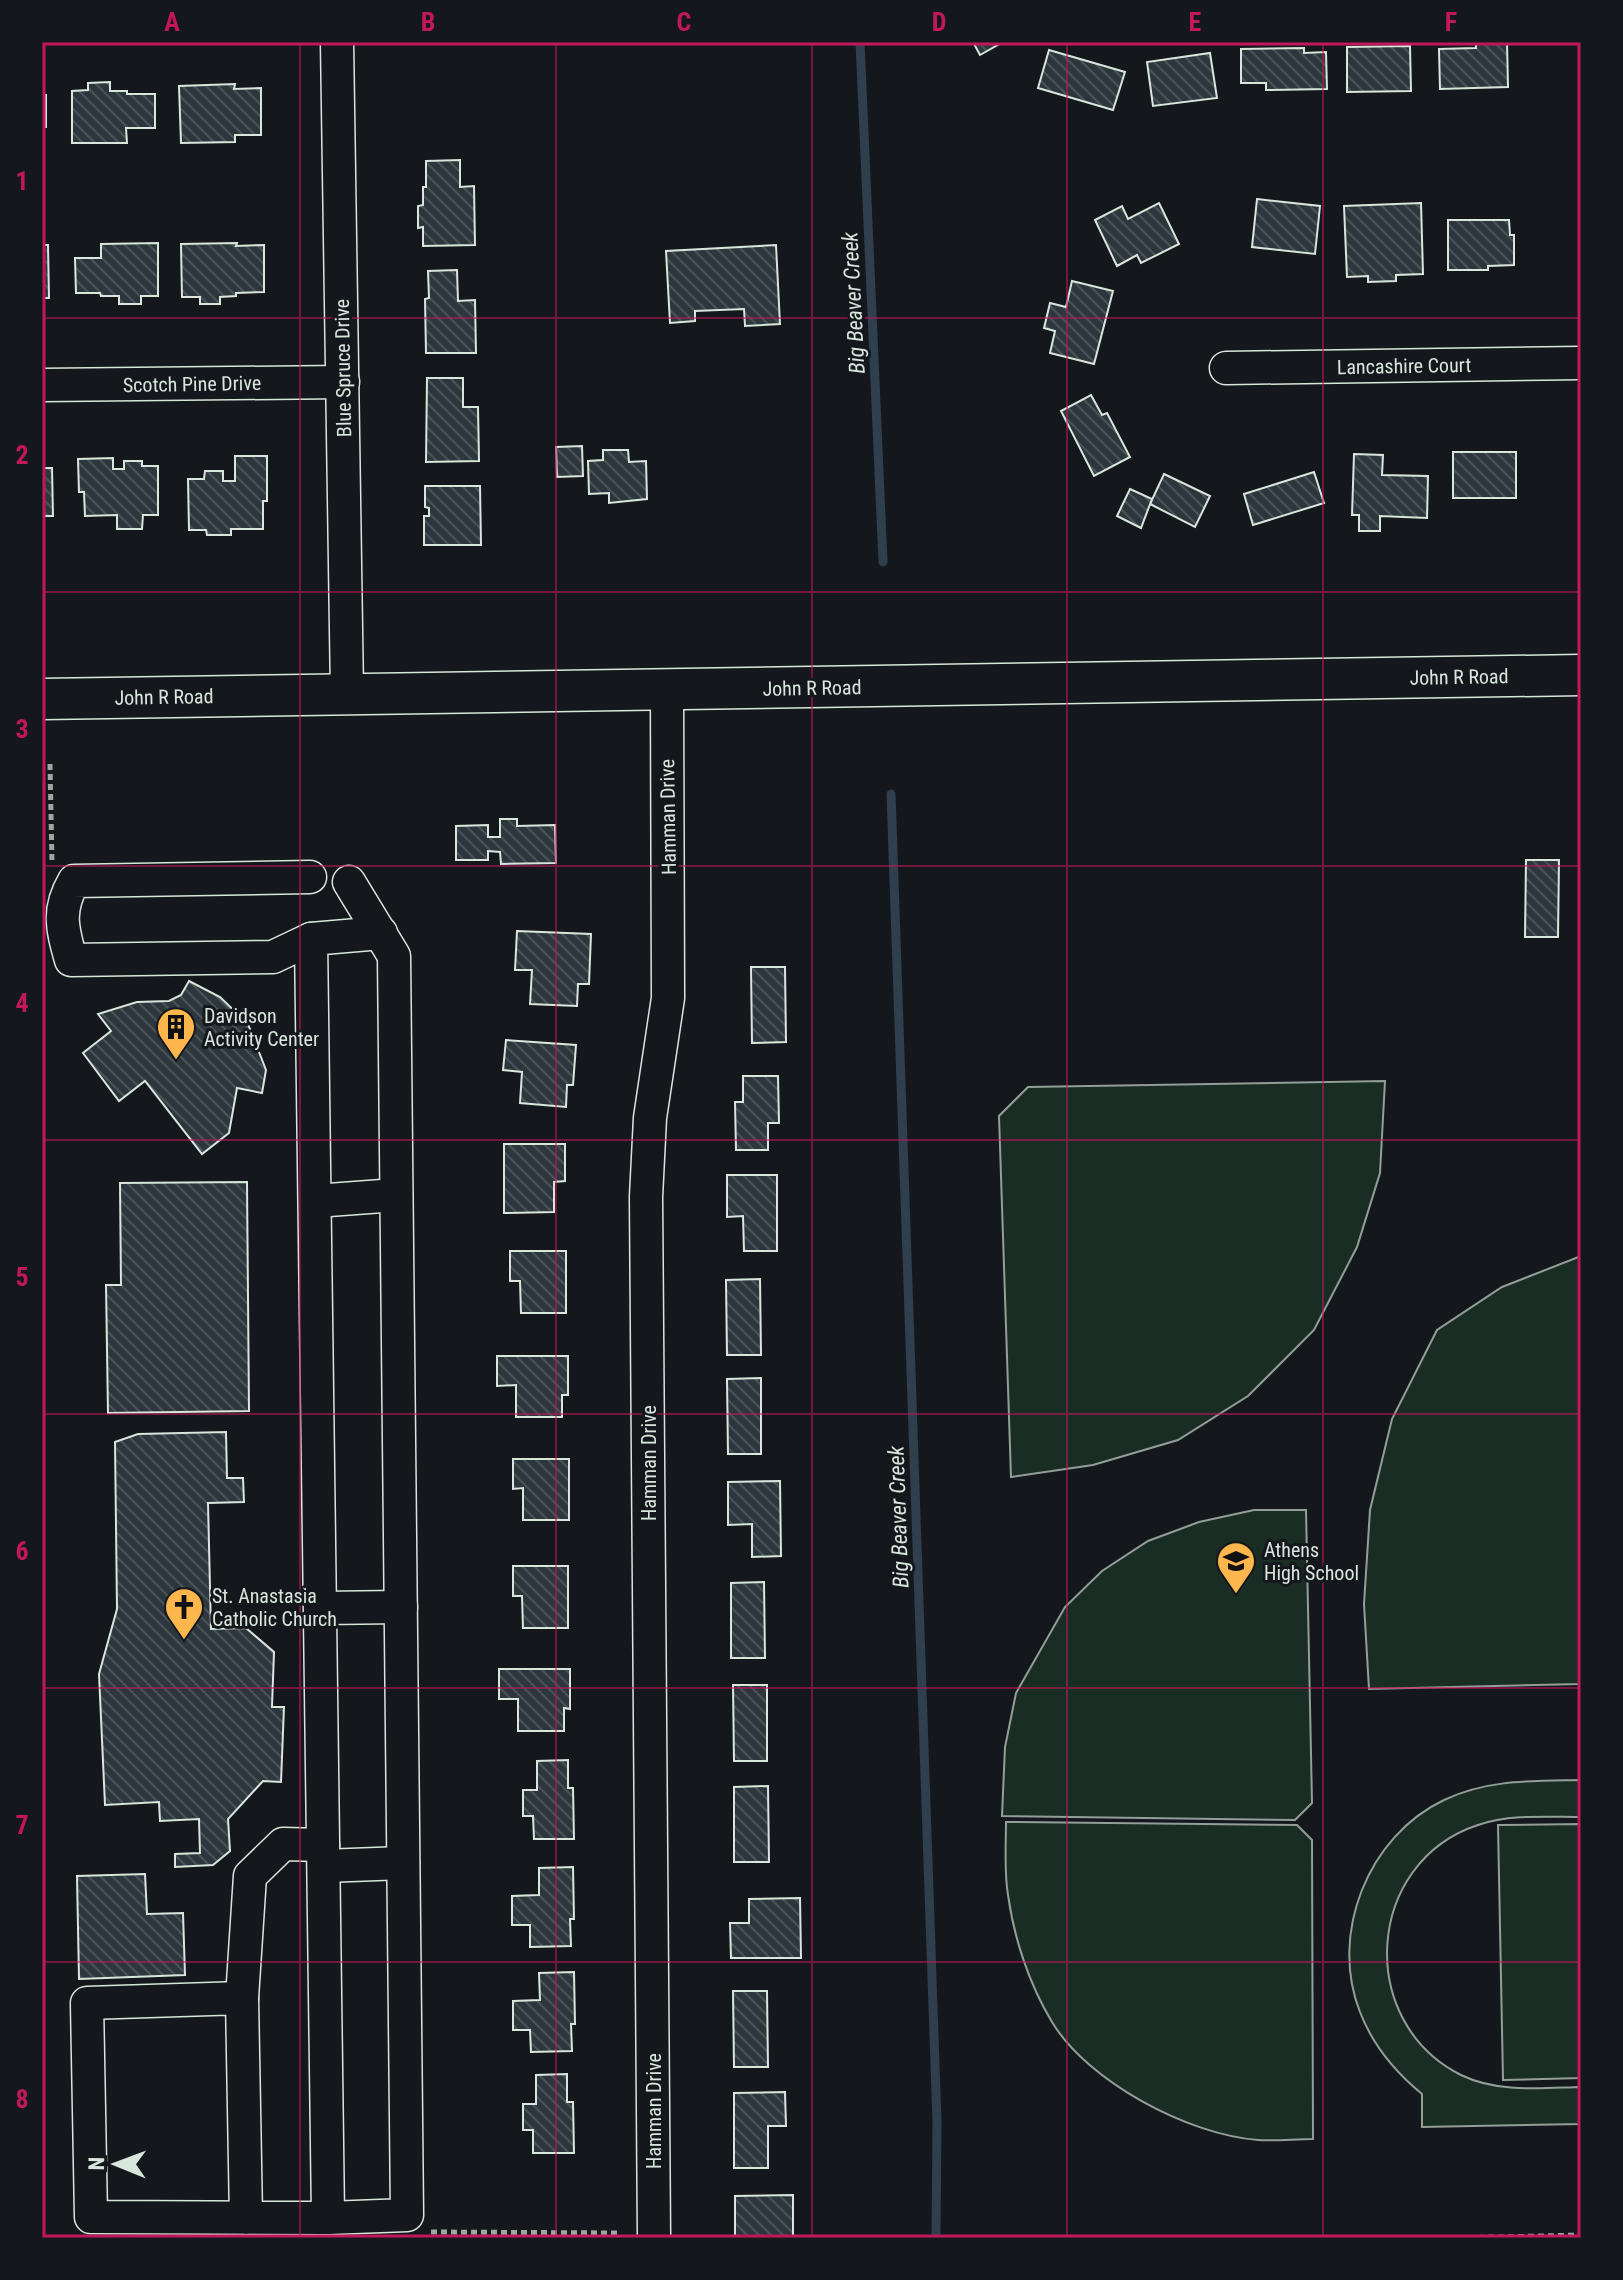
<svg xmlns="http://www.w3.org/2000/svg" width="1623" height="2280" viewBox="0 0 1623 2280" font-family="'Roboto Condensed',sans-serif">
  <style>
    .pitch { fill: #1a2d24; stroke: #939e99; stroke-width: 2 }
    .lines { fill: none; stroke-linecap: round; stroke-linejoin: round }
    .stream { stroke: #2f3f4d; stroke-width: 9 }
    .building { fill: url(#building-back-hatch); stroke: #d8e6dc; stroke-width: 2 }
    .minor-casing { stroke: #d8e6dc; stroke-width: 35 }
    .major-casing { stroke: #d8e6dc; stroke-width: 43 }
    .path { stroke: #9da8a2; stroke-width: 5; stroke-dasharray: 6 4; stroke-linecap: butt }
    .minor { stroke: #14181c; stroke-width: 32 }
    .major { stroke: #14181c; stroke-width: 40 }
    .grid { fill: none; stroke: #c2185b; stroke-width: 2; stroke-opacity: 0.55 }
    .labels { text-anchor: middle; stroke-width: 6; stroke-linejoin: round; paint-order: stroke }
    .street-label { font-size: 20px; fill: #d8e6dc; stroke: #14181c }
    .poi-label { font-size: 20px; fill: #d8e6dc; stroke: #14181c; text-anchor: start }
    .water-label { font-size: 22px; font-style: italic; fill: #d8e6dc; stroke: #14181c }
    .neatline { fill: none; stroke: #c2185b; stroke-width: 3 }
    .grid-label { font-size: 26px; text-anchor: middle; font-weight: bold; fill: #c2185b }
  </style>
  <defs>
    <pattern id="building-back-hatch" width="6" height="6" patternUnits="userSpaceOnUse" patternTransform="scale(2)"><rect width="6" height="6" fill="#2c363c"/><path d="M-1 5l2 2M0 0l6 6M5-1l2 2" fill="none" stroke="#4a5358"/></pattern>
  </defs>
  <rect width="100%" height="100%" fill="#14181c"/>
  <g class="pitch">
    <path d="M1385,1081L1380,1173L1357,1247L1314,1330L1248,1396L1178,1440L1093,1465L1011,1477L999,1116L1028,1087Z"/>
    <path d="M1581,1256V1684L1369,1689L1364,1604L1370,1510L1392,1419L1437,1330L1502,1287Z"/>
    <path d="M1254,1510H1306L1312,1803L1295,1820L1002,1816L1005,1747L1016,1693L1065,1607L1102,1571L1148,1541L1199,1522Z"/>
    <path d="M1581,1780V1817C1547,1817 1510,1814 1478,1825C1365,1862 1355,2022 1461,2075C1498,2093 1541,2088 1581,2087V2124L1422,2127V2094C1394,2071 1373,2046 1360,2012C1329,1934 1368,1836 1444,1800C1488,1779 1534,1781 1581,1780Z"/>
    <path d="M1006,1822L1297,1825L1312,1840L1313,2139C1295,2139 1276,2141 1258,2140C1189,2135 1088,2082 1052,2022C1029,1984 1014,1938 1008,1895C1004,1871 1006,1846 1006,1822Z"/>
    <path d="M1581,1824V2078L1503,2080L1498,1825Z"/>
  </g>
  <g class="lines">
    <g class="stream">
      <path d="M860,42L883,562"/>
      <path d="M891,794L937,2122L936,2238"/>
    </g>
  </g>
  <g class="building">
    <path d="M973,42H1003L980,55Z"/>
    <path d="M1476,42H1507L1508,87L1440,89L1439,49L1476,48Z"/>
    <path d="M1410,46L1411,91L1347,92V47Z"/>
    <path d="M1304,48V53L1326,52L1327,89L1266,90V83H1241V49Z"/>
    <path d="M1049,50L1125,72L1113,110L1038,88Z"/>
    <path d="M1210,53L1217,98L1153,106L1147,62Z"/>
    <path d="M110,82V91H127V94H155V128H126L127,143H72V91L88,90V83Z"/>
    <path d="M235,84L234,89L261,88V135H235V142L181,143L179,86Z"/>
    <rect x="42" y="95" width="4" height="32"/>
    <path d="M460,160V187L474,186L475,245L423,246V227L418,228V206L423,205V187H426V161Z"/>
    <path d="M1257,199L1320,206L1315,254L1252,247Z"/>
    <path d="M1159,203L1179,244L1141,263L1137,255L1117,266L1095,220L1122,206L1128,219Z"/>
    <path d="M1421,203L1423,274L1396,275V281L1368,282V276L1347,277L1344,206Z"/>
    <path d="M1448,220H1509L1510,235H1514V265L1488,266V270H1448Z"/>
    <path d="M158,243V296H141V304H119V296H101L100,293H76L75,258H101V244Z"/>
    <path d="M237,243L236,246L264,245V292L236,293V296L220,297V304H200V297H182L181,244Z"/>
    <path d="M42,245H48L49,298H42Z"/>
    <path d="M776,245L780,324L745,326L744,309L695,311V321L670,323L666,251Z"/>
    <path d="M457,270L458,301L475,300L476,353H426L425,299L429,298L428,271Z"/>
    <path d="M1072,281L1113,291L1094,364L1050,353L1055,331L1044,328L1050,303L1066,307Z"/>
    <path d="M427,378H463V407H478L479,461L426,462Z"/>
    <path d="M1091,395L1102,415L1107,413L1130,457L1094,476L1061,411Z"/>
    <path d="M582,446L583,476L557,477L556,447Z"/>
    <path d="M603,450H628L629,462L646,461L647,499L609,503V493L589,494L588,461L603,460Z"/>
    <rect x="1453" y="452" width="63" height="46"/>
    <path d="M1354,454L1383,455L1382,475L1428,476L1427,518L1380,516V531H1359V515H1352Z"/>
    <path d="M235,456H267V501H263V529H231V535H207L206,530H189L188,479H204L205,471H223V481H235Z"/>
    <path d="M113,458V469H124V461H142V466H158V515H143L142,529H117V515L85,516L84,492H79L78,459Z"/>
    <path d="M42,468H52L53,516H42Z"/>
    <path d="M1314,472L1324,503L1253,525L1244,494Z"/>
    <path d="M1164,474L1210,496L1195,527L1150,504Z"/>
    <path d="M425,486H480L481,545H424V516H429V508L425,507Z"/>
    <path d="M1130,489L1152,499L1141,528L1117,516Z"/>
    <path d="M500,819H517V826L555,825L556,863L501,864L500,852L488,851V860H456V826L488,825V837H500Z"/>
    <path d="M1526,860H1559L1558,937H1525Z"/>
    <path d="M517,931L591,934L589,984H578L577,1006L530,1004L532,970H515Z"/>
    <path d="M751,967H785L786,1042L752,1043Z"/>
    <path d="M189,981L220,997L248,1024L266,1070L262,1093L237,1088L229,1133L202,1154L145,1081L119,1101L83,1053L111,1031L98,1014L137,1002L169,1001L181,995Z"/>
    <path d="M506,1040L576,1045L573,1085H567L566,1107L520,1103L522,1072L503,1070Z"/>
    <path d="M743,1076H778L779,1123H768V1150H736L735,1102H743Z"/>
    <path d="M504,1144H565V1181L554,1182V1212L504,1213Z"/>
    <path d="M727,1175H777V1251H744L743,1216L727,1217Z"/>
    <path d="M247,1182L249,1411L108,1413L106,1285H121L120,1183Z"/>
    <path d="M510,1251H566V1313H521L520,1281H510Z"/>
    <path d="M760,1279L761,1355H727L726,1280Z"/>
    <path d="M497,1356H568V1395H562V1417H516V1385L497,1386Z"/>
    <path d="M761,1378V1454H728L727,1379Z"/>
    <path d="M226,1432L227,1478H243L244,1502L208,1503L211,1629L246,1628L274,1652L272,1707H284L281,1782L263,1781L228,1819L230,1851L213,1865L175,1867V1854L200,1853L199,1819L160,1821L159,1802L105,1805L99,1674L117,1609L115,1442L138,1434Z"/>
    <path d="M513,1459H569V1520H523V1488L513,1489Z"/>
    <path d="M780,1481L781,1556L752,1557V1524L728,1525V1482Z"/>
    <path d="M513,1566H568V1628H523L522,1596H513Z"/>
    <path d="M764,1582L765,1658H731V1583Z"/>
    <path d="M499,1669H570V1709L564,1708V1731H518V1699H499Z"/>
    <path d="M733,1685H767V1761H734Z"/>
    <path d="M568,1760V1788H573L574,1839H534L533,1816H523V1790H537V1761Z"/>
    <path d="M768,1786L769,1862H734V1787Z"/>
    <path d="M573,1867L574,1919H570L571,1946L530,1947V1925H512V1896L539,1895V1868Z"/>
    <path d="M145,1874L147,1914L183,1913L185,1975L79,1979L77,1876Z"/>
    <path d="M800,1898L801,1958H731L730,1923H749V1899Z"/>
    <path d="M574,1972L575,2024H571L572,2051L531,2052L530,2030H513V2001L540,2000L539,1973Z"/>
    <path d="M733,1991H767L768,2067H734Z"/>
    <path d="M567,2074V2102H573L574,2153H533V2130H523V2104H536V2075Z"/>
    <path d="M785,2092L786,2126H768V2168H734V2093Z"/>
    <path d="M793,2195V2238H735V2196Z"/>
  </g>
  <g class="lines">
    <g class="minor-casing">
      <g id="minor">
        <path d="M337,42L347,694"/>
        <path d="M1226,368L1581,363"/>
        <path d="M42,385L343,382"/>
        <path d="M310,877L74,881C57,910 62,928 71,960L273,957L311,939L381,933"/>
        <path d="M311,939L328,2218L407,2215L394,956L349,882"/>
        <path d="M315,1201L396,1195"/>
        <path d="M321,1608L401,1607"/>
        <path d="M324,1866L403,1863"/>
        <path d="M242,1998L250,1876L283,1844L323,1845"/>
        <path d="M246,2218L242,1998L87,2003L91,2217C170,2217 249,2218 328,2218"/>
        <path d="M654,2238L646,1197L650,1118L668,998L667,690"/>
      </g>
    </g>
    <g class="major-casing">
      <path id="major" d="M42,699L1581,675"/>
    </g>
    <g class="path">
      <path d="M50,764L52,863"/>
      <path d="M431,2232L617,2233"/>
      <path d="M1458,2238L1581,2235"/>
    </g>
    <use href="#minor" class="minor"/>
    <use href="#major" class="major"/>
  </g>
  <path class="grid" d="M300,42V2238M556,42V2238M812,42V2238M1067,42V2238M1323,42V2238M42,318H1581M42,592H1581M42,866H1581M42,1140H1581M42,1414H1581M42,1688H1581M42,1962H1581"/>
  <defs>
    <g id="building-pin" transform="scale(2)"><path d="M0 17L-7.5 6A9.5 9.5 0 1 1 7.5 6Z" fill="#ffb74d" stroke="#14181c"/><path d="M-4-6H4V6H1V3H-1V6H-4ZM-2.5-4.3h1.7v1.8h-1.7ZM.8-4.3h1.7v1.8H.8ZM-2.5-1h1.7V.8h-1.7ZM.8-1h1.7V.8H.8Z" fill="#111"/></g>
    <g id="school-pin" transform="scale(2)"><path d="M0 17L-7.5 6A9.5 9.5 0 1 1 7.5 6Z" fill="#ffb74d" stroke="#14181c"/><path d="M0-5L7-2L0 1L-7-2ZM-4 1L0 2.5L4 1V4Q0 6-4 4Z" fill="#111"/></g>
    <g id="church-pin" transform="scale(2)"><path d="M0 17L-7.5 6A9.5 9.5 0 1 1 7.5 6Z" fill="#ffb74d" stroke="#14181c"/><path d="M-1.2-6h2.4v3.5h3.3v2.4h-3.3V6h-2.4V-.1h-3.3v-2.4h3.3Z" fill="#111"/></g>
  </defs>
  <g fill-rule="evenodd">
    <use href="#building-pin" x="176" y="1027"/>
    <use href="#school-pin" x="1236" y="1561"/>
    <use href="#church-pin" x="184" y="1607"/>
  </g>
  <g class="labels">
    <g class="street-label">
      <text transform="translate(1404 366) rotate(-1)" y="7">Lancashire Court</text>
      <text transform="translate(343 368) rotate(-91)" y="7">Blue Spruce Drive</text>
      <text transform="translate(192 384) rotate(-1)" y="7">Scotch Pine Drive</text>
      <text transform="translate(1459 677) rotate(-1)" y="7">John R Road</text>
      <text transform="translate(812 688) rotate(-1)" y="7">John R Road</text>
      <text transform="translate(164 697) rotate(-1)" y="7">John R Road</text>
      <text transform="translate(668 817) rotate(-91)" y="7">Hamman Drive</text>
      <text transform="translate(649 1463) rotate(-90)" y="7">Hamman Drive</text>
      <text transform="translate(654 2111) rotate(-90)" y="7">Hamman Drive</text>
    </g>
    <g class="poi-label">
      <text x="204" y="1023">Davidson<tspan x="204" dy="23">Activity Center</tspan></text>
      <text x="1264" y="1557">Athens<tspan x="1264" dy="23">High School</tspan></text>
      <text x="212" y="1603">St. Anastasia<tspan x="212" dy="23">Catholic Church</tspan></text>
    </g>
    <g class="water-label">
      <text transform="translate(853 303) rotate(-93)" y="8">Big Beaver Creek</text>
      <text transform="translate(898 1517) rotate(-92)" y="8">Big Beaver Creek</text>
    </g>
  </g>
  <rect width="1623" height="2280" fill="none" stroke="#14181c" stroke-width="88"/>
  <g transform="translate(116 2164) rotate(271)" stroke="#14181c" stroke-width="6" paint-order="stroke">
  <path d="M0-6L14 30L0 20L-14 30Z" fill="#d8e6dc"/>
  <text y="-12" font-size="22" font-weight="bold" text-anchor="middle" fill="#d8e6dc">N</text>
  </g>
  <rect x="44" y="44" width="1535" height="2192" class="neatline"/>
  <g class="grid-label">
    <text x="172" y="31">A</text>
    <text x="428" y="31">B</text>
    <text x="684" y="31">C</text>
    <text x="939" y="31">D</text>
    <text x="1195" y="31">E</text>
    <text x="1451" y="31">F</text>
    <text x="22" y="190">1</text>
    <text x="22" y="464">2</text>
    <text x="22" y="738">3</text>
    <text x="22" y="1012">4</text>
    <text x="22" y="1286">5</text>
    <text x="22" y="1560">6</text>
    <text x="22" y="1834">7</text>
    <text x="22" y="2108">8</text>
  </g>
</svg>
